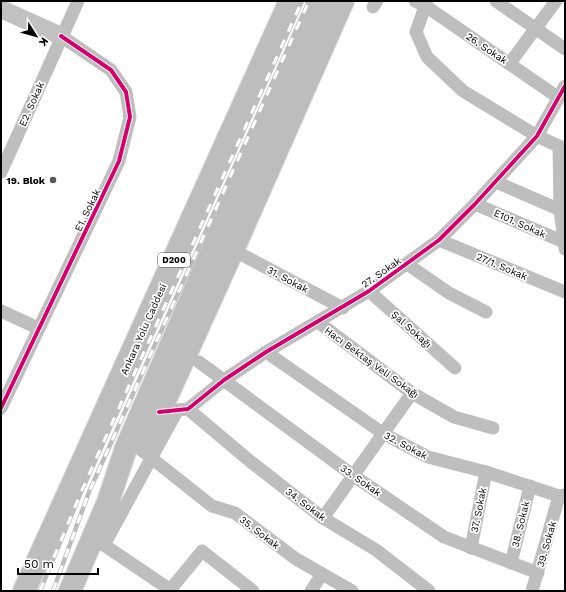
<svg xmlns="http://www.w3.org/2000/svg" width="566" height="592" viewBox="0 0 566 592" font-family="'Work Sans',sans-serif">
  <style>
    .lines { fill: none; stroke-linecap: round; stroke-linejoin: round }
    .highway-casing { stroke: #dbdbdb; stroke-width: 24 }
    .street { stroke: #bebebe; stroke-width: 13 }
    .secondary { stroke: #c1c1c1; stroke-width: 18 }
    .highway { stroke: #bdbdbd; stroke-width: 22 }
    .rail-casing { stroke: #bdbdbd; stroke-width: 4.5 }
    .rail { stroke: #fff; stroke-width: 3; stroke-dasharray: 9; stroke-linecap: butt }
    .cycleway-casing { stroke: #fff; stroke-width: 6 }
    .cycleway { stroke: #d6006c; stroke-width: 4 }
    .poi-dot { fill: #595959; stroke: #fff; stroke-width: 1.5 }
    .labels { text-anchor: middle; stroke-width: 3.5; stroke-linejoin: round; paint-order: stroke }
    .shield { fill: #fff; stroke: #4c4c4c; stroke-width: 1 }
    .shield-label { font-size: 9px; font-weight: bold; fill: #000 }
    .street-label { font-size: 10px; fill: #000; stroke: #fff }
    .poi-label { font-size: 10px; font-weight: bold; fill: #000; stroke: #fff; text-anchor: end }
  </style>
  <rect width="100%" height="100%" fill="#fff"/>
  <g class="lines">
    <g class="highway-casing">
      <g id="highway">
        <path d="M143,442L168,394L233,250L343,1"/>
        <path d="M24,591L290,1"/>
        <path d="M70,591L108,502L126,448L321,1"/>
      </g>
    </g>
    <g class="street">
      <path d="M415,1L424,5L559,98"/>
      <path d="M427,1L416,32L427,57L463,91L537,136L565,149"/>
      <path d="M496,1L565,49"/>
      <path d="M373,7L377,1"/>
      <path d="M510,63L556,1"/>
      <path d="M559,146L560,210L565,249"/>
      <path d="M1,172L78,1"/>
      <path d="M496,182L565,212"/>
      <path d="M475,204L564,242"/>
      <path d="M439,240L565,292"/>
      <path d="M233,250L343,308"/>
      <path d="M407,264L449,293L486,312"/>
      <path d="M369,291L455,368"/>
      <path d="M1,311L38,328"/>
      <path d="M318,322L412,393L454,417L493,428"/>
      <path d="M266,352L384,434L428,457L486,472L559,496L565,495"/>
      <path d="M199,362L354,476L444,537L538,573"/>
      <path d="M1,408L119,161L130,117L126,92L111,70L61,36"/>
      <path d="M188,409L251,462L323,518L376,550L429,591"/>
      <path d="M159,412L188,409L224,380L266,352L369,291L439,240L475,204L537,136L565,86"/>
      <path d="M140,449L212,506L235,513L296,559L352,591"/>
      <path d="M323,518L412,393"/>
      <path d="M96,543L104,545L172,591"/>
      <path d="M104,545L177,411"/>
      <path d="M471,548L486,472"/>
      <path d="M511,563L530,486"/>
      <path d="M170,590L202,551L253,591"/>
      <path d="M311,591L322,574"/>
      <path d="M532,591L559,496"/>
    </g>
    <path class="secondary" d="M1,9L61,36"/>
    <use href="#highway" class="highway"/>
    <g class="rail-casing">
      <g id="rail">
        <path d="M40,591L82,490L302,1"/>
        <path d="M53,591L89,492L309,1"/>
      </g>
    </g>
    <use href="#rail" class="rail"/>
    <g class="cycleway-casing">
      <g id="cycleway">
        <path d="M1,408L119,161L130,117L126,92L111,70L61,36"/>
        <path d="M159,412L188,409L224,380L266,352L369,291L439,240L475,204L537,136L565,86"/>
      </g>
    </g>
    <use href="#cycleway" class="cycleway"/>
  </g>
  <circle class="poi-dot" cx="53" cy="180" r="4"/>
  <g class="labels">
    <rect class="shield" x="158" y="253" width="32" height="14" rx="3"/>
    <g class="shield-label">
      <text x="174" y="263">D200</text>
    </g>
    <g class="street-label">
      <text transform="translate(487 48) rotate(34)" y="4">26. Sokak</text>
      <text transform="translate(31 104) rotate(-66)" y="4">E2. Sokak</text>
      <text transform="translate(87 210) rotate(-64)" y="4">E1. Sokak</text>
      <text transform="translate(520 223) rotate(24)" y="4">E101. Sokak</text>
      <text transform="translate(502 266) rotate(23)" y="4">27/1. Sokak</text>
      <text transform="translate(381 272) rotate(-35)" y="4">27. Sokak</text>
      <text transform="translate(288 279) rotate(28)" y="4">31. Sokak</text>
      <text transform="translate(143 329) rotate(-66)" y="4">Ankara Yolu Caddesi</text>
      <text transform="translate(412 329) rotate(42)" y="4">Şal Sokağı</text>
      <text transform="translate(372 362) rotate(36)" y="4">Hacı Bektaş Veli Sokağı</text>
      <text transform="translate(406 445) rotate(28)" y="4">32. Sokak</text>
      <text transform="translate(361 480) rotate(35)" y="4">33. Sokak</text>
      <text transform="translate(306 504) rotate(37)" y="4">34. Sokak</text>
      <text transform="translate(478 510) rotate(-79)" y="4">37. Sokak</text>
      <text transform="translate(520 524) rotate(-76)" y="4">38. Sokak</text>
      <text transform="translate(260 532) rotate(37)" y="4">35. Sokak</text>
      <text transform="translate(546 544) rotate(-74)" y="4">39. Sokak</text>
    </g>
    <g class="poi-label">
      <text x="45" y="184">19. Blok</text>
    </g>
  </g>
  <rect width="566" height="592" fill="none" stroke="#000000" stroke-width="4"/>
  <g transform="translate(36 36) rotate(127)" stroke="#ffffff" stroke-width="3" paint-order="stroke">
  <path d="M0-3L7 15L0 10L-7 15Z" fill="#000000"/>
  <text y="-6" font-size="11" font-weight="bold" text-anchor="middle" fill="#000000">K</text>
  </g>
  <path d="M18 568v6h80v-6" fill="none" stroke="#000000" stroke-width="2"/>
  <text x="24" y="568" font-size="12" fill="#000000" stroke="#ffffff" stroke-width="3" paint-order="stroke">50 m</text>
</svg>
